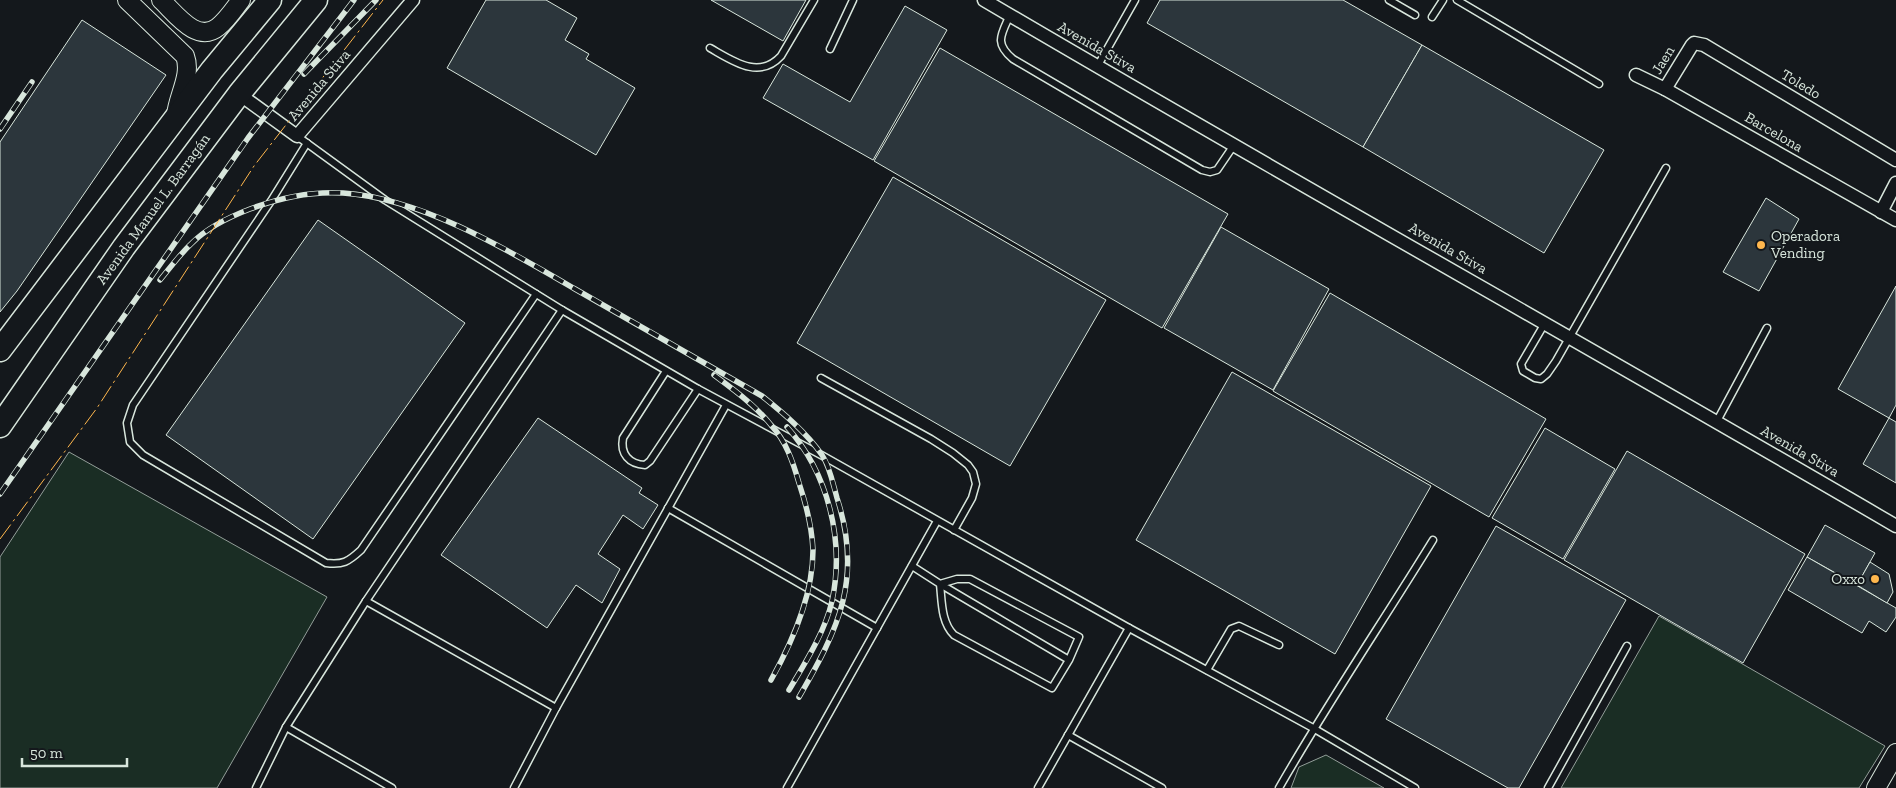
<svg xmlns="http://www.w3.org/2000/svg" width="1896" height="788" viewBox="0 0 1896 788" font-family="'Zilla Slab',serif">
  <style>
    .green { fill: #1a2d24; stroke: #939e99 }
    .building { fill: #2c363c; stroke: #d8e6dc }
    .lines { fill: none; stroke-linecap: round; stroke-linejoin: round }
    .lane-casing { stroke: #d8e6dc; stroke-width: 9 }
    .street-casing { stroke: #d8e6dc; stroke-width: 15 }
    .secondary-casing { stroke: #d8e6dc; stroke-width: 20 }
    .highway-casing { stroke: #d8e6dc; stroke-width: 25 }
    .lane { stroke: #14181c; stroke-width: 6 }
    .street { stroke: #14181c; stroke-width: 12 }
    .secondary { stroke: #14181c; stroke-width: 18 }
    .highway { stroke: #14181c; stroke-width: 22 }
    .rail-casing { stroke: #d8e6dc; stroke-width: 5.5 }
    .rail { stroke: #14181c; stroke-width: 4; stroke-dasharray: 11; stroke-linecap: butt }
    .power { stroke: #ffb74d; stroke-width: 1; stroke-dasharray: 18 4 2.5 4; stroke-linecap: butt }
    .poi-dot { fill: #ffb74d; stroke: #14181c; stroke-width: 2 }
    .labels { text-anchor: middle; stroke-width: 4; stroke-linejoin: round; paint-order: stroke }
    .street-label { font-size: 15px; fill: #d8e6dc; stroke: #14181c }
    .poi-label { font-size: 15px; fill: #d8e6dc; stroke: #14181c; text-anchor: start }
  </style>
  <rect width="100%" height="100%" fill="#14181c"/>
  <g class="green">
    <path d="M69,452L327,597L217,788H0V557Z"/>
    <path d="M1659,616L1885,746L1859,788H1561Z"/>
    <path d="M1326,755L1384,788H1291L1299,767Z"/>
  </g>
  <g class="building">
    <path d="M486,0H546L577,18L565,40L589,54L586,59L635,88L596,155L447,68Z"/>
    <path d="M711,0H806L783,41Z"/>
    <path d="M1160,0H1343L1422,45L1363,147L1147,23Z"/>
    <path d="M905,6L947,30L873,160L763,98L783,64L850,102Z"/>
    <path d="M82,20L166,75L17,291L0,312V142Z"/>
    <path d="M1422,45L1604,150L1544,253L1363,147Z"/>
    <path d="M940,48L1228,214L1162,328L874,161Z"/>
    <path d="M893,177L1106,300L1010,466L797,343Z"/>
    <path d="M1766,198L1799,219L1759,291L1723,272Z"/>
    <path d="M318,220L465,323L313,539L166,435Z"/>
    <path d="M1221,227L1329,289L1273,390L1164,328Z"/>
    <path d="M1896,286V405L1889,418L1838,389Z"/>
    <path d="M1330,293L1546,419L1489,517L1273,391Z"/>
    <path d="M1232,372L1431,486L1335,654L1136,540Z"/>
    <path d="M538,418L642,488L639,493L658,505L643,529L623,515L598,554L620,569L602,603L576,585L547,628L441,555Z"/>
    <path d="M1889,418L1896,422V483L1863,464Z"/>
    <path d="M1545,428L1615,469L1563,559L1492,518Z"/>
    <path d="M1627,451L1805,554L1743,663L1564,560Z"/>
    <path d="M1825,525L1875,553L1857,585L1807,557Z"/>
    <path d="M1496,526L1626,600L1519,788H1508L1386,719Z"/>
    <path d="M1807,557L1896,608V617L1886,632L1869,621L1862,633L1788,590Z"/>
    <path d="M1870,562L1889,574L1893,592L1887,603L1857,585Z"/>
  </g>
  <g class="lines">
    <g class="lane-casing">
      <g id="lane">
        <path d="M1389,0L1415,15"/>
        <path d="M1457,0L1599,84"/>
        <path d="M1010,15C1001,35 994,43 1013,59L1202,170L1210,172L1217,170L1234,145"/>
        <path d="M1432,17L1443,0"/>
        <path d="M710,48C733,61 759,80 781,56L814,0"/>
        <path d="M830,49L853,0"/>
        <path d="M1097,67L1135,0"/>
        <path d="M297,136L385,200L562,310L698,389L823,456L1129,628L1313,728L1415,788"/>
        <path d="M307,143L271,201L133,405L127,423L130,442L143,455L326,563C343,565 348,562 361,550L536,294"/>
        <path d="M1545,323L1521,364L1523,371L1535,378L1541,379L1547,374L1556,361L1666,168"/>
        <path d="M666,371L623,438C620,454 629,464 645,465L650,461L698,389"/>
        <path d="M821,378L931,439L953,453L968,465L973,472L976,484L972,498L954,530"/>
        <path d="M1717,421L1767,328"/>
        <path d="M668,508L877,628"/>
        <path d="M912,566L940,584L1069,660L1079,637L970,579H957L940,584C942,602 941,622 954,635L1052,688L1069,660"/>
        <path d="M366,601L556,708"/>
        <path d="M1207,670L1231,629L1239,626L1279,645"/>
        <path d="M286,727L392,788"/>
        <path d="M1068,735L1162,788"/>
        <path d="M256,788L286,727L366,601L562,310"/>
        <path d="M514,788L556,708L726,405"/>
        <path d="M787,788L937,521"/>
        <path d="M1038,788L1129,628"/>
        <path d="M1279,788C1327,704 1382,623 1433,540"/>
        <path d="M1548,788L1627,646"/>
      </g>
    </g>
    <g class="street-casing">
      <g id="street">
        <path d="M984,0C1286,178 1593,349 1896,526"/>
        <path d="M1636,75L1665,89L1896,220"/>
        <path d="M1665,89L1692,45L1694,43L1704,45L1896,160"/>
        <path d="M239,94L297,136L413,0"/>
        <path d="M1881,212L1896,183"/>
      </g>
    </g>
    <g class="secondary-casing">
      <g id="secondary">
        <path d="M127,0L185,56C192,75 178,95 176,115"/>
        <path d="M161,0C176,14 197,44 218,27C227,20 234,9 241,0"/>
        <path d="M1876,788L1896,753"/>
      </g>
    </g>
    <g class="highway-casing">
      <g id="highway">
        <path d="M0,350L212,70L270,0"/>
        <path d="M0,426L124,247L239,94L316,0"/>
      </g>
    </g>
    <use href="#lane" class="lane"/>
    <use href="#street" class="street"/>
    <use href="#secondary" class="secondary"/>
    <use href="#highway" class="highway"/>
    <g class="rail-casing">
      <g id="rail">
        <path d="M304,74L376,0"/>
        <path d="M0,129L32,82"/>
        <path d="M160,280C170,268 180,254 192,243C208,227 229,217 250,209C279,198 311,191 343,193C421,198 508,250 575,289C637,324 699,360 762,396C783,413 806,432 822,455C830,467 833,484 837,498C863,578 839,628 799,697"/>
        <path d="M714,375C734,390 755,405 771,425C786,441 793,462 799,483C806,504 812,527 813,550C813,595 793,641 771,680"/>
        <path d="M787,427C828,473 845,540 832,601C825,632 805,663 789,690"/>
        <path d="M0,494L248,138L354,0"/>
      </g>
    </g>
    <use href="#rail" class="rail"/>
    <path class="power" d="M0,539L97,408L254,166L383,0"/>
  </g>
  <g class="poi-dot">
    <circle cx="1761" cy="245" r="5"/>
    <circle cx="1875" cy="579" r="5"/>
  </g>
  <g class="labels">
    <g class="street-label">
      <text transform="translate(1097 47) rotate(30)" y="5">Avenida Stiva</text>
      <text transform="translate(1663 60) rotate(-59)" y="5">Jaen</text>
      <text transform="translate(1801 84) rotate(31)" y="5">Toledo</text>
      <text transform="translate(319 85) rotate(-50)" y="5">Avenida Stiva</text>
      <text transform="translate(1774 132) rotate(30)" y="5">Barcelona</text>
      <text transform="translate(153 209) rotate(-54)" y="5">Avenida Manuel L. Barragán</text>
      <text transform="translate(1448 248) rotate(30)" y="5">Avenida Stiva</text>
      <text transform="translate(1800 451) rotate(30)" y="5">Avenida Stiva</text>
    </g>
    <g class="poi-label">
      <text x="1771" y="241">Operadora<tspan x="1771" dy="17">Vending</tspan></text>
      <text x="1865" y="584" text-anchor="end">Oxxo</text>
    </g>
  </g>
  <path d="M22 758v8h105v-8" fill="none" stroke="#d8e6dc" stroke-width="2.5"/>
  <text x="30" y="758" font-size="15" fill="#d8e6dc" stroke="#14181c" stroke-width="4" paint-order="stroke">50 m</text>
</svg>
